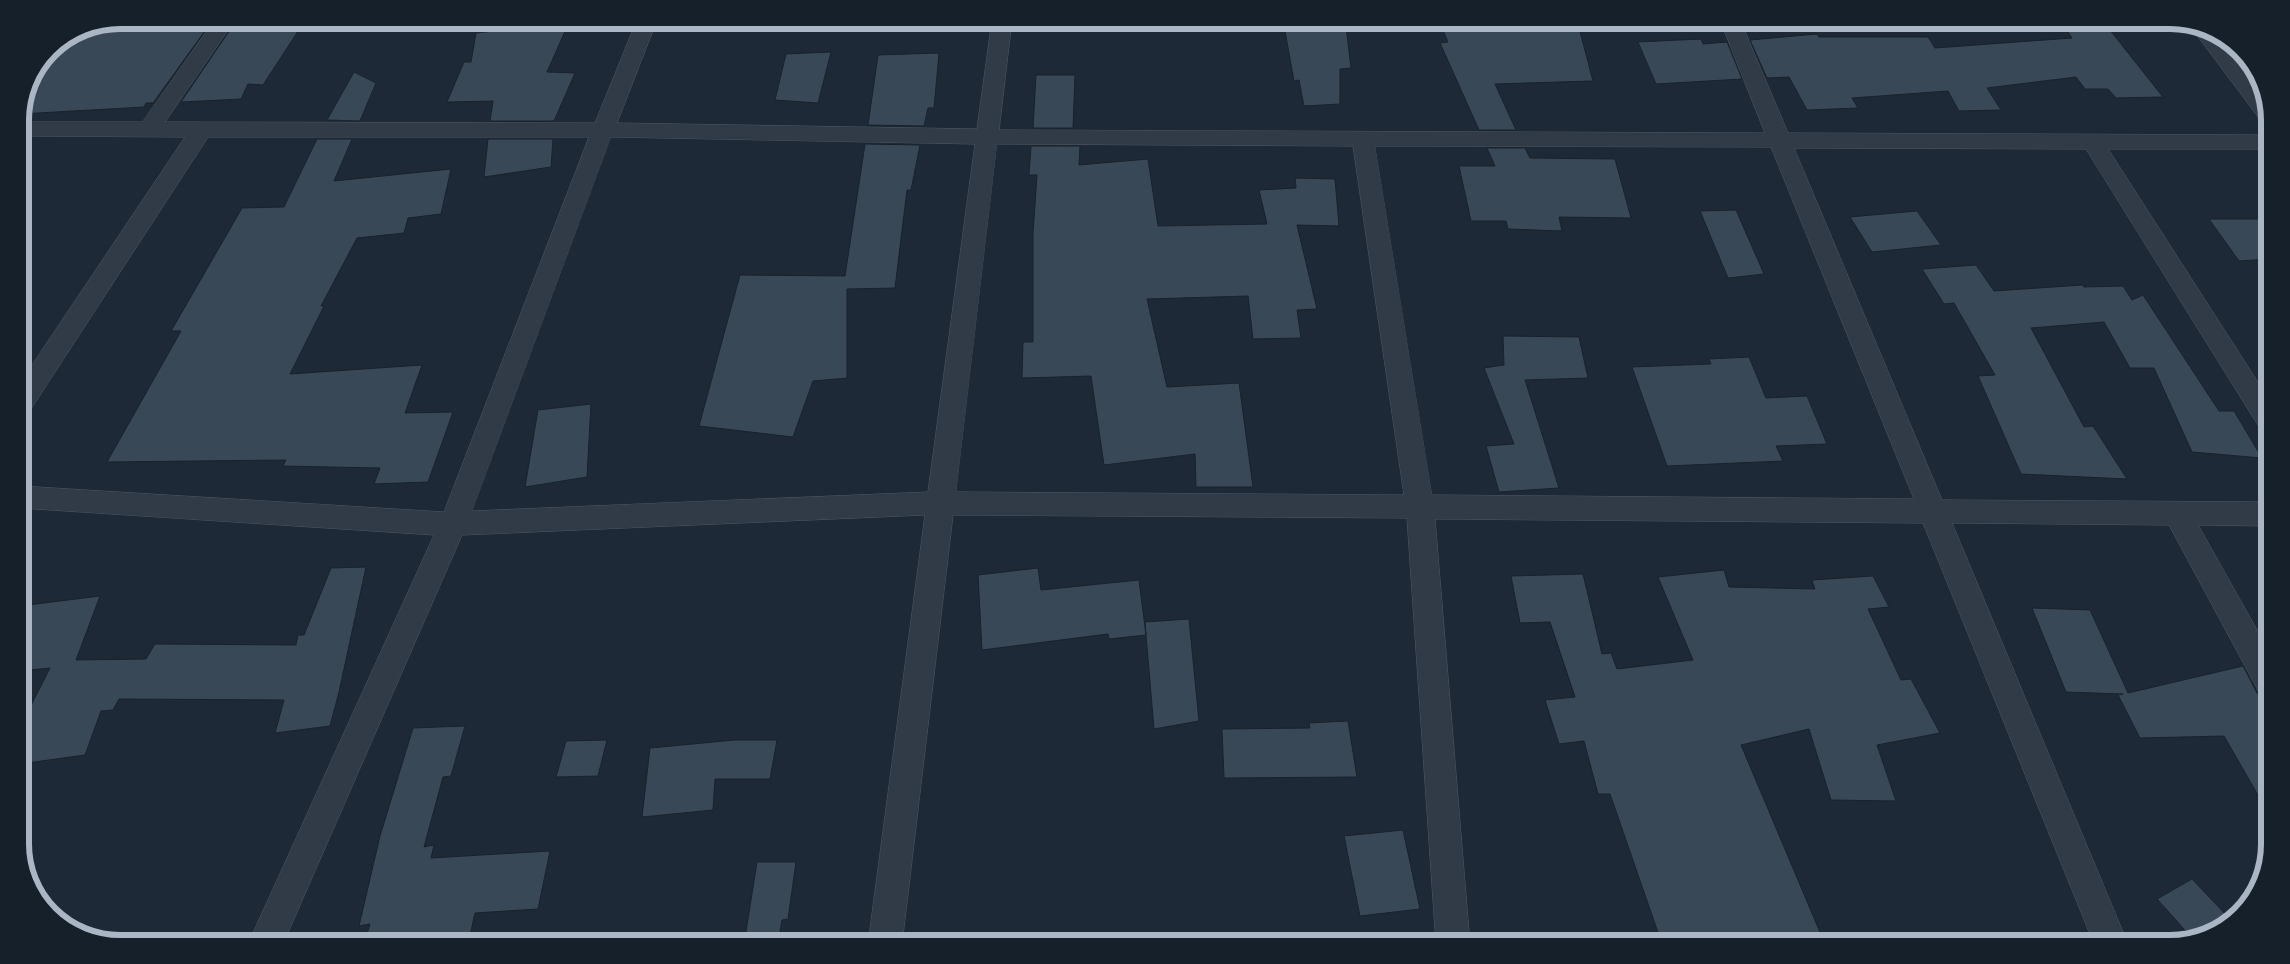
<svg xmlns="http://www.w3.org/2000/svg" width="2290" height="964" viewBox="0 0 2290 964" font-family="Signika,sans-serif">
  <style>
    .building { fill: #394857; stroke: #18222d }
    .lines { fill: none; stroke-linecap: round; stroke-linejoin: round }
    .minor-casing { stroke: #4e5965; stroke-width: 1 }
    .minor { fill: #313b47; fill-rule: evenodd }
    .rim { fill: none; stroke: #aab6c4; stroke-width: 6 }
  </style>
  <rect width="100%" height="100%" fill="#1d2936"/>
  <g class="building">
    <path d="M119,20L212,21L153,103H146L144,107L20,114L29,80L57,44L82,27Z"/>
    <path d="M508,20H570L547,72L575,73L554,121H490L493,101L447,102L464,62H471L476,33L503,30Z"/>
    <path d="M1283,20H1344L1347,34L1351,68L1340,69V104L1304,106L1299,80L1294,81Z"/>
    <path d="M1492,20H1577L1593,81L1495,84L1516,130H1479L1440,43L1448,42L1442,28L1493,24Z"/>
    <path d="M2060,20H2102L2163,97L2116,98L2108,89H2085L2076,77L1987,88L2001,110L1959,111L1948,91L1852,98L1858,108L1807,110L1789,77L1767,78L1750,40L1817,34L1819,37H1928L1935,48L2072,38Z"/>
    <path d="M236,21L304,22L263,85L248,84L241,99L181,102Z"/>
    <path d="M1701,39L1703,44L1727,42L1742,79L1656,84L1638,42Z"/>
    <path d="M831,52L818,103L775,100L786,54Z"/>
    <path d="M939,53L934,108H928L924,126L868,125L878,55Z"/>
    <path d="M354,72L376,83L360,121L327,120Z"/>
    <path d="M1036,75H1075L1073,128H1033Z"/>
    <path d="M317,139H352L334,181L451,169L441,214L408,218L404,233L357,238L321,306H324L290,374L422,365L405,413L453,412L428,482L374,484L380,468L283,466L286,460L107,462L181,331H171L242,208L284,207Z"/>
    <path d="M488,139H553L551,167L484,177Z"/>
    <path d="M865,144L920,145L911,190H907L895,288L847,289V378L813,381L793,437L699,426L740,275L845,276Z"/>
    <path d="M1031,146H1080L1079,165L1148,159L1158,226L1267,224L1259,190L1296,188L1295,178L1335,179L1339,226L1297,225L1317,309L1297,310L1301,338L1253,339L1248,296L1147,299L1167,387L1239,383L1253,487H1196L1195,454L1104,465L1091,376L1022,378L1023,342H1033V233L1037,175H1029Z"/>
    <path d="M1487,148H1525L1530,158L1615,159L1631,218L1559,217L1562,231L1508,229L1506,221H1471L1459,166H1495Z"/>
    <path d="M1736,210L1764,274L1728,278L1700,211Z"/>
    <path d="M1917,211L1941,245L1872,252L1850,217Z"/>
    <path d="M2209,219H2270V259L2239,261Z"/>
    <path d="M1976,265L1994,291L2082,285L2084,287L2123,286L2132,300L2143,295L2219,411H2234L2262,458L2192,452L2154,368H2130L2104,322L2031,328L2084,427L2093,426L2127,479L2021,474L1978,376L1995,375L1954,303L1944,304L1922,269Z"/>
    <path d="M1503,336L1579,337L1588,378L1525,380L1559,488L1499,492L1486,446L1514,444L1484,368L1504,365Z"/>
    <path d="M1749,357L1766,398L1807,396L1827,444L1776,446L1783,461L1667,466L1632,367L1711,364L1709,359Z"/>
    <path d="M591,404L587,477L525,487L538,410Z"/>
    <path d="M366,567L339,692L330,726L275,733L284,700L119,699L113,710L101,711L85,755L20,764V727L50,668L20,671V606L100,596L76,660L146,659L155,644L296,645L298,635H304L331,568Z"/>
    <path d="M1038,568L1041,590L1139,580L1146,635L1145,622L1189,619L1199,721L1154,729L1146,635L1109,639L1108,634L982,650L978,575Z"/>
    <path d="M1724,570L1729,587L1815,589L1812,580L1873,576L1889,607L1868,609L1901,680L1911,679L1940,733L1877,745L1896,801L1831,800L1809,729L1741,745L1825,944H1662L1610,794H1598L1584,741L1559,744L1545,700L1575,697L1550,622L1520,623L1511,576L1583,574L1602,654L1611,653L1617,669L1693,660L1658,577Z"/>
    <path d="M2032,608L2090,610L2128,693L2243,666L2257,693L2270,698V816L2224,736L2140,738L2118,695L2123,694L2066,692Z"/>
    <path d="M1348,721L1357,777L1224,778L1222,729L1310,728L1309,723Z"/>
    <path d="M465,726L451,776L443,777L424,847L434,845L431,858L550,851L538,909L475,913L468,944H364L370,924L359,926L380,836L413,728Z"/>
    <path d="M607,740L598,776L556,777L566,741Z"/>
    <path d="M735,740H777L770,779H715L713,810L642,817L650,748Z"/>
    <path d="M1403,830L1420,909L1360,916L1344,836Z"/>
    <path d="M757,862H796L788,919L782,920L778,944H744Z"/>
    <path d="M2192,879L2229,918L2192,938L2157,899Z"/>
  </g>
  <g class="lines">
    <g class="minor-casing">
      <g id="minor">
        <path d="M215,20H235L165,122L595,123L637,20H657L617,123L977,129L992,20H1012L999,130L1765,133L1720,20H1740L1788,133L2270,135V149H2108L2270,401V434L2261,430L2086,149L1794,148L1942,500L2270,502V526L2198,525L2270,653V696L2259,692L2169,525L1952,523L2128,944H2094L1923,523L1435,519L1470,944H1436L1407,518L953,515L902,944H868L925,515L462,535L283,944H248L434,535L20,508V486L444,512L589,137H208L29,412L20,415V383L185,137L20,136V122H142ZM611,137L975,144L928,492L472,511ZM997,144L1353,146L1404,495L956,492ZM1375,146L1771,147L1914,499L1432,495Z"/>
        <path d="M2191,24L2208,27L2217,34C2237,60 2270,89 2270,124L2262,122L2190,26Z"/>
      </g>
    </g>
    <use href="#minor" class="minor"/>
  </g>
  <path d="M0 0H2290V964H0ZM120 29H2170A91 91 0 0 1 2261 120V844A91 91 0 0 1 2170 935H120A91 91 0 0 1 29 844V120A91 91 0 0 1 120 29Z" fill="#16202b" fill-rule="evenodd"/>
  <path class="rim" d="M120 29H2170A91 91 0 0 1 2261 120V844A91 91 0 0 1 2170 935H120A91 91 0 0 1 29 844V120A91 91 0 0 1 120 29Z"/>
</svg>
